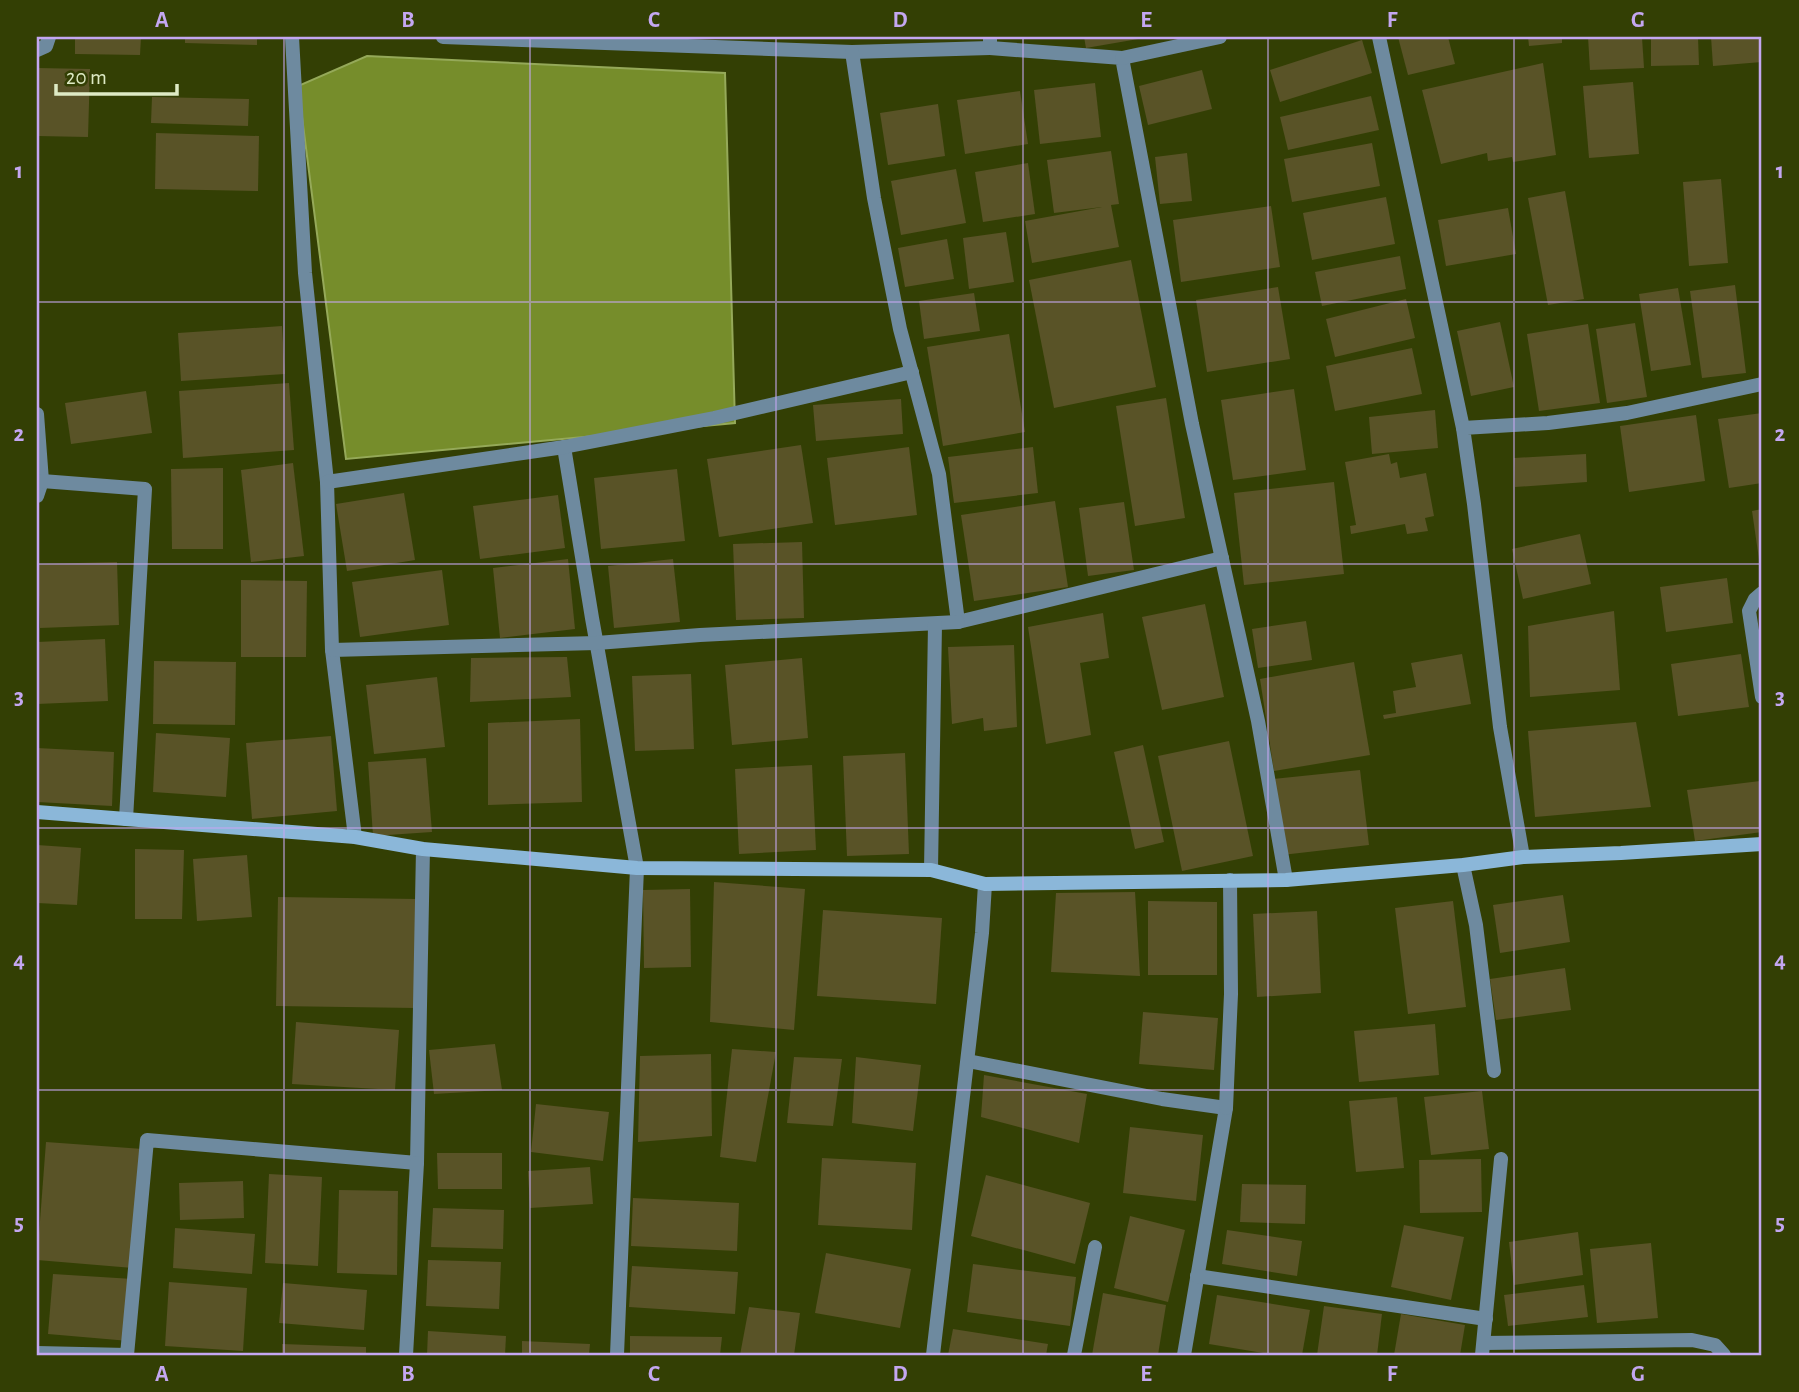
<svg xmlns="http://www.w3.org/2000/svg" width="1799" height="1392" viewBox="0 0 1799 1392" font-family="'Alegreya Sans',sans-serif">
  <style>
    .water { fill: #768d2b; stroke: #95a959; stroke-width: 2 }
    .building { fill: #595327 }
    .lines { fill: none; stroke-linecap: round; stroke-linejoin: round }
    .street { stroke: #6e8a9f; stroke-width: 14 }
    .secondary { stroke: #8bb7d9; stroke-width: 14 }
    .grid { fill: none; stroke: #c4a7f1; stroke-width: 2; stroke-opacity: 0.55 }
    .neatline { fill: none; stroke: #c4a7f1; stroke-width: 2.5 }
    .grid-label { font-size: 23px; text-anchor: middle; font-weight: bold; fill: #c4a7f1 }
  </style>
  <rect width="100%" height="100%" fill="#333f04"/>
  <path class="water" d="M367,56L725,73L735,423L346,459L298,86Z"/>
  <g class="building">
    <path d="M75,37H141L140,55L75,54Z"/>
    <path d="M185,37H257V45L185,43Z"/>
    <path d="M1084,37H1143L1144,38L1086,48Z"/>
    <path d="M1398,37H1448L1455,64L1408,75Z"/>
    <path d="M1528,37H1562V43L1529,46Z"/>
    <path d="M1588,37H1642L1644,68L1590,70Z"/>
    <path d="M1651,37H1698L1699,65L1651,66Z"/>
    <path d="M1711,37H1762V62L1713,66Z"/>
    <path d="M1362,40L1372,73L1280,102L1270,70Z"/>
    <path d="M1543,63L1556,155L1513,162L1512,157L1488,161L1487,153L1441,164L1422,90Z"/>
    <path d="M37,68L90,69L88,137L37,136Z"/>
    <path d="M1202,70L1212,109L1148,125L1139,86Z"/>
    <path d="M1633,82L1639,154L1589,158L1583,86Z"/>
    <path d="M1095,83L1101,137L1040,144L1034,90Z"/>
    <path d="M1020,91L1028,144L965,154L957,100Z"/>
    <path d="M1371,96L1379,130L1288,150L1280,117Z"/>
    <path d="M152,97L249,99L248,126L151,123Z"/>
    <path d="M938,104L945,156L888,165L880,113Z"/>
    <path d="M156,133L259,136L258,191L155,189Z"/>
    <path d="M1372,143L1380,186L1292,202L1284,159Z"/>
    <path d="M1111,151L1119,204L1111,205L1119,247L1032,263L1025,221L1102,207L1054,213L1047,160Z"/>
    <path d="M1187,153L1192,201L1160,204L1155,157Z"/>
    <path d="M1028,163L1035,214L983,222L975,172Z"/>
    <path d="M956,169L966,223L901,235L891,181Z"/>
    <path d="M1721,179L1728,263L1689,266L1683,182Z"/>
    <path d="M1565,191L1584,299L1548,305L1528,198Z"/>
    <path d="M1386,197L1395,244L1312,260L1303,213Z"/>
    <path d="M1271,206L1280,267L1181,282L1173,220Z"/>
    <path d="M1508,208L1516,254L1446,266L1438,220Z"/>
    <path d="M1006,232L1014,282L969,289L963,238Z"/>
    <path d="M947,239L954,279L905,287L898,248Z"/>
    <path d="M1400,256L1406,289L1322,306L1315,272Z"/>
    <path d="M1131,260L1156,387L1054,408L1029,280Z"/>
    <path d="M1735,285L1746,373L1702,378L1690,291Z"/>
    <path d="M1278,287L1290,359L1207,372L1196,300Z"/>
    <path d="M1678,288L1691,365L1651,371L1639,294Z"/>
    <path d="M974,293L980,331L924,339L919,301Z"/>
    <path d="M1406,299L1415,338L1335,357L1326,319Z"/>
    <path d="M1500,322L1514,387L1471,396L1457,331Z"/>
    <path d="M1635,323L1647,397L1607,403L1596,329Z"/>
    <path d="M1588,324L1600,403L1539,411L1527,334Z"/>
    <path d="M282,326L285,374L181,381L178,333Z"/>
    <path d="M1009,334L1025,432L943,446L927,347Z"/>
    <path d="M1412,348L1422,394L1335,411L1326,366Z"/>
    <path d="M289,383L294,450L183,458L179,391Z"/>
    <path d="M1294,389L1306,470L1233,480L1221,400Z"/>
    <path d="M146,391L152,433L71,444L65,403Z"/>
    <path d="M1166,398L1185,518L1135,526L1116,406Z"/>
    <path d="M901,399L903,434L816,441L813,405Z"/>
    <path d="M1435,410L1438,448L1372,454L1369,417Z"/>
    <path d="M1762,413V483L1729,488L1718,419Z"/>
    <path d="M1696,415L1705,481L1629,492L1620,426Z"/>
    <path d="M801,445L813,523L719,537L707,459Z"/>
    <path d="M909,447L917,515L835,525L827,458Z"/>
    <path d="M1033,447L1038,493L954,503L948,457Z"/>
    <path d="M1389,454L1391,464L1397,462L1400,478L1426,473L1434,516L1425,518L1428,531L1407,534L1405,524L1351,534L1350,526L1356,525L1345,462Z"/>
    <path d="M1586,454L1587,482L1515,487L1514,458Z"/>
    <path d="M293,463L304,556L251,562L241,470Z"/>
    <path d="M223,468V549H172L171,469Z"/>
    <path d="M677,469L685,541L601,549L594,478Z"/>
    <path d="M1334,482L1344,574L1244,585L1234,493Z"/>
    <path d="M404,493L415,560L347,571L336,504Z"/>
    <path d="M558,495L565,548L480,559L473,506Z"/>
    <path d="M1055,501L1068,587L974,601L961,515Z"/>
    <path d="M1124,502L1134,570L1088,576L1079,508Z"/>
    <path d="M1762,509V573H1761L1752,511Z"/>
    <path d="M1580,534L1591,584L1523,599L1512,549Z"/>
    <path d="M802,542L804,618L736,620L733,544Z"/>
    <path d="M568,559L575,629L500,638L493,568Z"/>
    <path d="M673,559L680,622L614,628L608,566Z"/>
    <path d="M117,562L119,625L40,628L38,564Z"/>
    <path d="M442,570L449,625L360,637L352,582Z"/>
    <path d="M1727,578L1733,623L1666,632L1660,587Z"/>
    <path d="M241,580L307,581L306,657H241Z"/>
    <path d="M1205,604L1224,697L1162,710L1142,617Z"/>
    <path d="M1614,611L1620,690L1530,697L1528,626Z"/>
    <path d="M1103,613L1109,658L1080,663L1091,735L1046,744L1028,627Z"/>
    <path d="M1306,621L1312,660L1258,668L1252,629Z"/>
    <path d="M105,639L108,701L37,704V642Z"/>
    <path d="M1014,645L1017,727L984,731L983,718L952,724L948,647Z"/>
    <path d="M1462,654L1471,704L1384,719L1383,715L1396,713L1393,691L1416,687L1411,663Z"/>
    <path d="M1741,654L1749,707L1678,716L1671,664Z"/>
    <path d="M567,657L571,697L470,702L471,658Z"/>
    <path d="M802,658L808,738L732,745L725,665Z"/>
    <path d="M154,661L236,662L235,725L153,724Z"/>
    <path d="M1354,662L1370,755L1274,771L1260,679Z"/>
    <path d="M691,674L694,749L635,751L632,676Z"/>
    <path d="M437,677L445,747L374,754L366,685Z"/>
    <path d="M580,719L582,802L488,805V723Z"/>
    <path d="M1636,722L1651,807L1535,817L1528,731Z"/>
    <path d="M156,733L230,738L226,797L153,792Z"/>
    <path d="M331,736L337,811L252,819L246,743Z"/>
    <path d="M1229,741L1253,856L1182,871L1158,756Z"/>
    <path d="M1143,745L1164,842L1135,849L1114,752Z"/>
    <path d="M37,748L114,752L112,806L37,802Z"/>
    <path d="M905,753L909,854L847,856L843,756Z"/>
    <path d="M426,758L432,832L373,836L368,762Z"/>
    <path d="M812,765L816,850L739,854L735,769Z"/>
    <path d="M1360,770L1369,845L1282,855L1273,779Z"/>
    <path d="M1760,781L1762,832L1695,841L1687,790Z"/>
    <path d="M37,845L81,848L77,905L37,903Z"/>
    <path d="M135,849L184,850L182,919H135Z"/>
    <path d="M247,855L252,917L197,921L193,859Z"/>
    <path d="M714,882L805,889L794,1030L710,1022Z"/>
    <path d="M690,889L691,967L644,968L643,890Z"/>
    <path d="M1135,892L1140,976L1051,972L1056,893Z"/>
    <path d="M1563,895L1570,942L1500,953L1493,905Z"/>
    <path d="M278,897L417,899L415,1008L276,1006Z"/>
    <path d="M1148,901L1217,902V975H1148Z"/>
    <path d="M1453,901L1466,1007L1408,1014L1395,908Z"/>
    <path d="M823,910L942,918L936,1004L817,996Z"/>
    <path d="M1317,911L1321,993L1257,997L1253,914Z"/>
    <path d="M1565,968L1571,1010L1496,1020L1490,979Z"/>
    <path d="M1143,1012L1218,1018L1214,1070L1139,1064Z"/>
    <path d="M296,1022L399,1030L395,1090L292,1084Z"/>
    <path d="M1435,1024L1439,1075L1359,1082L1354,1031Z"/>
    <path d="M495,1044L502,1090L434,1094L429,1050Z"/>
    <path d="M732,1049L776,1052L756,1162L720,1157Z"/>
    <path d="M711,1054L712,1136L638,1142L640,1056Z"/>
    <path d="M794,1057L842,1059L833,1126L787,1123Z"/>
    <path d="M856,1057L921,1065L913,1131L852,1123Z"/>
    <path d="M984,1075L1087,1094L1079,1143L981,1117Z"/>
    <path d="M1482,1091L1489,1149L1431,1155L1424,1097Z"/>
    <path d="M1397,1097L1404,1168L1356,1172L1349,1101Z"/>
    <path d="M536,1104L609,1112L603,1161L531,1152Z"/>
    <path d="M1130,1127L1203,1135L1196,1201L1123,1193Z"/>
    <path d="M46,1142L143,1149L133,1268L37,1260Z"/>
    <path d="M437,1153H502V1189H438Z"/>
    <path d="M822,1158L916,1163L912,1230L818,1225Z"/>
    <path d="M1481,1159L1482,1212L1420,1213L1419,1160Z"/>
    <path d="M590,1167L593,1204L530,1208L528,1171Z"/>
    <path d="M269,1174L322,1177L318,1266L265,1263Z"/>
    <path d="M986,1175L1090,1203L1075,1264L971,1236Z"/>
    <path d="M243,1181L244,1218L180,1220L179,1183Z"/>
    <path d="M1242,1184L1306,1185L1305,1224L1240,1222Z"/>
    <path d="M339,1190L398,1191L397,1275L337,1273Z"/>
    <path d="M633,1198L739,1203L737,1251L631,1246Z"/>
    <path d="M433,1208L504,1210L503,1249L431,1247Z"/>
    <path d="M1130,1216L1185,1230L1168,1302L1114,1288Z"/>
    <path d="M1404,1225L1464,1237L1451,1300L1391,1287Z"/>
    <path d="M175,1228L255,1234L252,1274L173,1268Z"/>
    <path d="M1227,1230L1302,1241L1297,1276L1222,1264Z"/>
    <path d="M1578,1232L1583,1275L1514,1285L1509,1242Z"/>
    <path d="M1651,1243L1658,1318L1597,1323L1590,1249Z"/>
    <path d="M826,1253L911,1269L900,1328L815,1313Z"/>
    <path d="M428,1260L501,1262L499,1309L426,1306Z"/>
    <path d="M973,1264L1076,1277L1070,1326L967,1312Z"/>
    <path d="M632,1266L738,1272L735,1314L629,1307Z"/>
    <path d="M53,1274L133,1279L129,1341L48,1334Z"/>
    <path d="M169,1282L247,1288L243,1351L165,1346Z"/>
    <path d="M283,1283L367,1290L364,1330L279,1323Z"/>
    <path d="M1584,1285L1588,1317L1508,1326L1504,1295Z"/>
    <path d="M1103,1293L1166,1305L1158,1355H1092Z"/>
    <path d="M1217,1295L1310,1310L1302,1355H1275L1209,1344Z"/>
    <path d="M1324,1306L1382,1314L1377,1355H1317Z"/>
    <path d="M749,1307L800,1313L794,1355H740Z"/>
    <path d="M1401,1314L1465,1325L1460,1355H1394Z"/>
    <path d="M953,1329L1048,1344L1046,1355H948Z"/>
    <path d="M428,1331L506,1336L505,1355H427Z"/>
    <path d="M630,1336L722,1337L720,1355H630Z"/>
    <path d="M522,1341L590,1344L589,1355H522Z"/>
    <path d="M282,1344L366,1347V1355H282Z"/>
  </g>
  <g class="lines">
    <g class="street">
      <path d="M292,37L305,273L327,482L332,650L355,837"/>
      <path d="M443,37L852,52L990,48"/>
      <path d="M990,37V48L1122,58L1192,424L1258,721L1286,880"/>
      <path d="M1379,37L1463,428"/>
      <path d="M37,50L46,46L49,37"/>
      <path d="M852,52L874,198L900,329L939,474L958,622L1222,558"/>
      <path d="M1122,58L1220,37"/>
      <path d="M37,414L42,481L37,496"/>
      <path d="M564,447L592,618L637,868L617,1355"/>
      <path d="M42,481L145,489L126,819"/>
      <path d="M327,482L564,447L714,418L912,372"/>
      <path d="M1762,593L1755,599L1749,611L1762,697"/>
      <path d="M332,650L597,643L700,635L958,622"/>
      <path d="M1523,857L1500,727L1474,504L1463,428L1548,423L1627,413L1762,384"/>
      <path d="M1463,865L1476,925L1494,1071"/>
      <path d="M931,870L935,624"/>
      <path d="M968,1061L1162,1099L1226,1108L1184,1355"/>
      <path d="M1226,1108L1231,994L1230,880"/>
      <path d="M1197,1276L1486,1319"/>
      <path d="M1484,1343L1692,1340L1715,1345L1724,1355"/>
      <path d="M37,1353L127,1355L147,1140L417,1163L423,849"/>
      <path d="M406,1355L417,1163"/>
      <path d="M933,1355L982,933L985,884"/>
      <path d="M1074,1355L1095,1247"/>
      <path d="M1482,1355L1501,1159"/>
    </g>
    <path class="secondary" d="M37,812L355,837L423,849L637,868L931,870L985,884L1286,880L1463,865L1523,857L1621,853L1762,844"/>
  </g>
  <path class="grid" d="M284,37V1355M530,37V1355M776,37V1355M1023,37V1355M1268,37V1355M1514,37V1355M37,302H1762M37,564H1762M37,828H1762M37,1090H1762"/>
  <rect width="1799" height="1392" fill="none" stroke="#333f04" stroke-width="77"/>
  <path d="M56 84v10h121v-10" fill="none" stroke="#deeac5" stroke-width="3.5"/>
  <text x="66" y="84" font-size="21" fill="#deeac5" stroke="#333f04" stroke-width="5" paint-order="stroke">20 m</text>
  <rect x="38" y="38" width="1722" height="1316" class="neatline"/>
  <g class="grid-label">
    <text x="162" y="27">A</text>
    <text x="408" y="27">B</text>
    <text x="654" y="27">C</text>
    <text x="900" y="27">D</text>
    <text x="1146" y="27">E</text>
    <text x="1392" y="27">F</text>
    <text x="1638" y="27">G</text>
    <text x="19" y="178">1</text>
    <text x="1780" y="178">1</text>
    <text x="19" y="441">2</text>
    <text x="1780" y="441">2</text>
    <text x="19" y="704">3</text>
    <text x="1780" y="704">3</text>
    <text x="19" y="967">4</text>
    <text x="1780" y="967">4</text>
    <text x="19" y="1230">5</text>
    <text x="1780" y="1230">5</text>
    <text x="162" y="1381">A</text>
    <text x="408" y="1381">B</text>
    <text x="654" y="1381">C</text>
    <text x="900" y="1381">D</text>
    <text x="1146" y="1381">E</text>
    <text x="1392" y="1381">F</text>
    <text x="1638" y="1381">G</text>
  </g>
</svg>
